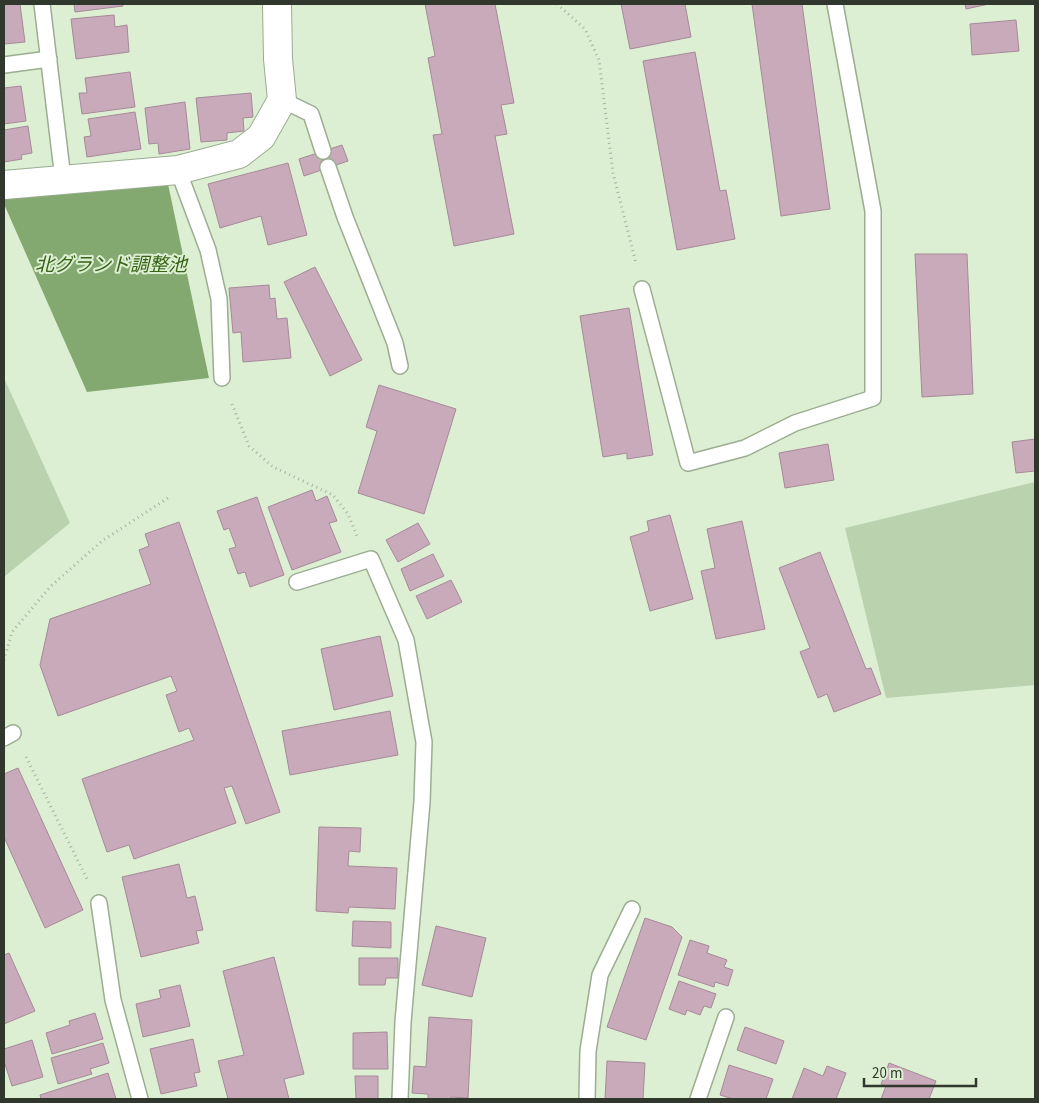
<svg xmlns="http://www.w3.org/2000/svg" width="1039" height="1103" viewBox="0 0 1039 1103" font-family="'Source Sans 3','Noto Sans JP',sans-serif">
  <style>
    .green { fill: #bad2ae }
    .water { fill: #83a870 }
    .building { fill: #c9aabb; stroke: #a78999 }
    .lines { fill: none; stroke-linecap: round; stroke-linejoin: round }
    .service-casing { stroke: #9bad92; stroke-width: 18 }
    .minor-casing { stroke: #9bad92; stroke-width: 30 }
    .path { stroke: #a5b49d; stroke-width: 3; stroke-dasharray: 1 4; stroke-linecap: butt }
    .service { stroke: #fff; stroke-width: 15 }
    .minor { stroke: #fff; stroke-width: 28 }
    .labels { text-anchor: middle; stroke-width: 4; stroke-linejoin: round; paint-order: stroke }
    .water-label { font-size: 19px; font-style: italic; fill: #366315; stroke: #dcefd2 }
  </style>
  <rect width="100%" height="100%" fill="#dcefd2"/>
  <g class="green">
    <path d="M4,378L70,523L5,576L4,581Z"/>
    <path d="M1035,482V685L886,698L845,528Z"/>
  </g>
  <path class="water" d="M168,184L209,378L87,392L4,204V198Z"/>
  <g class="building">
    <path d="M4,4H20L25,42L4,44Z"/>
    <path d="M74,4H123V6L75,12Z"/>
    <path d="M425,4H495L514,103L501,105L507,134L495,136L514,234L454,246L433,135L442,134L428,58L435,56Z"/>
    <path d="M621,4H685L691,37L630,49Z"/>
    <path d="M752,4H802L830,209L781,216Z"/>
    <path d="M965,4H989L966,9Z"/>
    <path d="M114,15L115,27L127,25L129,52L76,59L71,19Z"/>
    <path d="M1016,20L1019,51L972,55L970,24Z"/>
    <path d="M695,52L720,191L726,190L735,239L677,250L643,61Z"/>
    <path d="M130,72L135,107L82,114L79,93H87L85,78Z"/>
    <path d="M21,86L26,121L4,124V88Z"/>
    <path d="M251,93L253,117L243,118L244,131L227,133V140L201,142L196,98Z"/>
    <path d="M185,102L190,149L159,154L158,143L149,144L145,108Z"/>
    <path d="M135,112L141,149L87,157L84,137L91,136L88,119Z"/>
    <path d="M28,126L32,153L21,155L22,159L4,162V130Z"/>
    <path d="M342,145L348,161L304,176L299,159Z"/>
    <path d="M288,163L307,235L268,245L261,216L220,228L208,184Z"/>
    <path d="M915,254H967L973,394L922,397Z"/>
    <path d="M315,267L362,360L330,376L284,282Z"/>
    <path d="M269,285L270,299L275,298L277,319L287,318L291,358L243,362L241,332L233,333L229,288Z"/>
    <path d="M629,308L653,455L627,459V453L603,457L580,316Z"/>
    <path d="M379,385L456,409L424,514L358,493L377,431L366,427Z"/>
    <path d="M1035,439V471L1016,473L1012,442Z"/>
    <path d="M828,444L834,480L785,488L779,453Z"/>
    <path d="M312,490L316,501L327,496L337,521L329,523L341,552L292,570L268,507Z"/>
    <path d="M257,497L284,575L250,587L245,572L238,574L229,549L236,547L229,528L224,530L217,511Z"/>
    <path d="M670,515L693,599L650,611L630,537L649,531L647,521Z"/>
    <path d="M742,521L765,629L716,639L701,571L715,568L707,529Z"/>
    <path d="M179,522L280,812L246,824L232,786L224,788L236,823L134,859L129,845L107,852L82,779L194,740L189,728L179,732L166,695L177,691L171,676L58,716L40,665L50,619L151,584L139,550L149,546L145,534Z"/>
    <path d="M418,523L430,544L398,562L386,540Z"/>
    <path d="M820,552L866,669L871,668L881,694L834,712L827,694L818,698L800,652L810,648L779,568Z"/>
    <path d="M433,554L444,576L410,591L401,569Z"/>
    <path d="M451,580L462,602L427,619L416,596Z"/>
    <path d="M380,636L393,696L334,710L321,649Z"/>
    <path d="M390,711L398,755L290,775L282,731Z"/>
    <path d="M18,768L83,910L45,928L4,837V774Z"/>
    <path d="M319,827L361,828L360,852L349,851L348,866L397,868L395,909L349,907L348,913L316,911Z"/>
    <path d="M179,864L187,898L195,896L203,930L196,931L199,943L141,957L122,877Z"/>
    <path d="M645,918L672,927L682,937L646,1040L607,1027Z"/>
    <path d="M353,921L391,922V948L352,946Z"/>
    <path d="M436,926L486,938L472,997L422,985Z"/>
    <path d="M690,940L709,946L707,953L727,960L724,967L733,970L728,986L715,982L714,987L678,975Z"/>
    <path d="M9,953L35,1011L4,1024V955Z"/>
    <path d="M274,957L304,1074L284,1079L289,1099H228L218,1061L244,1055L223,971Z"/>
    <path d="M359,958H398V978H386L385,985H359Z"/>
    <path d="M679,981L716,994L711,1008L704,1006L700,1015L687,1010L685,1015L669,1009Z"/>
    <path d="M180,985L190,1026L143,1037L136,1004L161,998L159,990Z"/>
    <path d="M95,1013L103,1039L52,1054L46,1033L70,1025L69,1021Z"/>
    <path d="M429,1017L472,1020L468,1098L451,1097V1099H428V1094L412,1093L414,1066L426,1067Z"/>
    <path d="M745,1027L784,1041L776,1064L737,1050Z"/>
    <path d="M387,1032L388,1069H353V1033Z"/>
    <path d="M193,1039L200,1072L194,1073L197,1086L161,1094L150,1049Z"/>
    <path d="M32,1040L43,1077L12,1086L4,1061V1049Z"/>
    <path d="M103,1043L109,1063L90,1069L92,1074L58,1084L51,1058Z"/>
    <path d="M607,1061L645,1063L643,1099H605Z"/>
    <path d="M889,1063L936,1081L929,1099H881L886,1086L881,1084Z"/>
    <path d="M729,1065L773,1079L766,1099H733L720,1095Z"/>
    <path d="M827,1066L846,1073L836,1099H792L804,1068L823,1076Z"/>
    <path d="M108,1073L116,1099H41L40,1095Z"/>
    <path d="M355,1076H378V1099H356Z"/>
  </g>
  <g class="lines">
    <g class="service-casing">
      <g id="service">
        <path d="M42,4L63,179"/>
        <path d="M4,65L49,59"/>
        <path d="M282,100L311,114L323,151"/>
        <path d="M328,167L345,217L395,343L400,366"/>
        <path d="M178,170L208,250L219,299L222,378"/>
        <path d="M642,289L688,463L745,448L795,423L873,398V211L835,4"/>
        <path d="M297,582L371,559L406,640L424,742L422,802L403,1022L400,1099"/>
        <path d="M4,738L13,733"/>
        <path d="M99,903L113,1000L140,1099"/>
        <path d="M587,1099L588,1051L600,975L632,909"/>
        <path d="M698,1099L726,1017"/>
      </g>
    </g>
    <g class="minor-casing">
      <path id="minor" d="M4,185L178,170L239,154L261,137L282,100L278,59L277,4"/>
    </g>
    <g class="path">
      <path d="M557,4L585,29L599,60L613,173L636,263"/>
      <path d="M232,404L249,446L273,467L333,495L348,514L357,536"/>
      <path d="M4,660L12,632L51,586L102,541L168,498"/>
      <path d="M26,757L87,879"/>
    </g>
    <use href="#service" class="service"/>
    <use href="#minor" class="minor"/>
  </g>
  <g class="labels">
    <g class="water-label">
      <text x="111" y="271">北グランド調整池</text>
    </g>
  </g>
  <rect width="1039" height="1103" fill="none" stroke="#30372d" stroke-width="10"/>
  <path d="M864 1078v8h112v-8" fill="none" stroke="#30372d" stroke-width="2.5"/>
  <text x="872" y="1078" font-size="15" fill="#30372d" stroke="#dcefd2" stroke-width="4" paint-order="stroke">20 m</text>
</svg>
